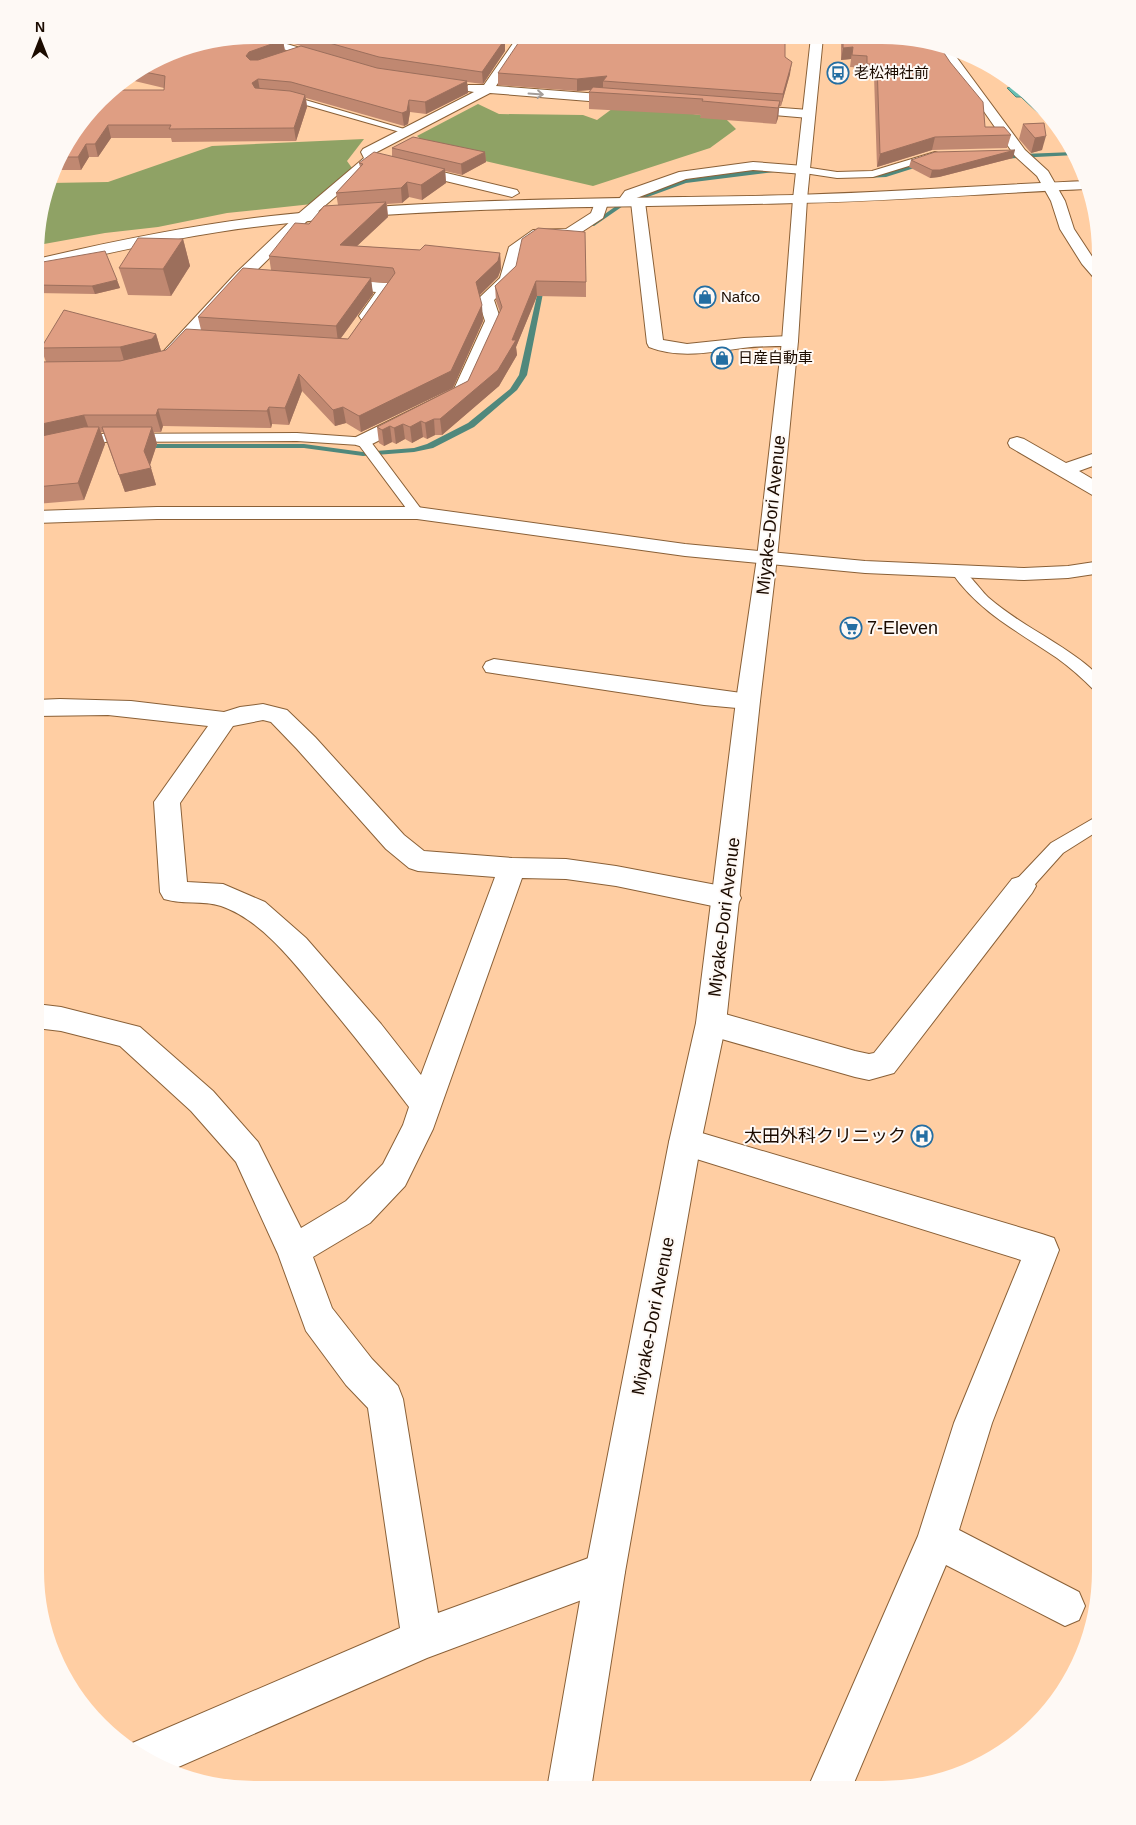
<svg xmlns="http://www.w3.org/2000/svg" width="1136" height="1825" viewBox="0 0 1136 1825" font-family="Arial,'Noto Sans JP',sans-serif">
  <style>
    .forest { fill: #8fa265 }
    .water { fill: #67beb1; stroke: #50887c }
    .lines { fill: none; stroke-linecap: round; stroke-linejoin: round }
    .stream { fill: #50887c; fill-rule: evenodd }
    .service-casing { stroke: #8a6037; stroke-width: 2 }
    .minor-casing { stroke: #8a6037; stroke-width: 2 }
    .tertiary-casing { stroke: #8a6037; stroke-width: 2 }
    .trunk-casing { stroke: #8a6037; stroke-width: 2 }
    .service { fill: #fff; fill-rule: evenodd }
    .minor { fill: #fff; fill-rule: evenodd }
    .tertiary { fill: #fff; fill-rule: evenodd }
    .trunk { fill: #fff; fill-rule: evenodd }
    .wall { fill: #c08871; fill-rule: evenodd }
    .shaded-wall { fill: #9c6f5c }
    .building { fill: #df9e83; stroke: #9c6f5c }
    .oneway { stroke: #a49d99 }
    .labels { text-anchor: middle; stroke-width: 4; stroke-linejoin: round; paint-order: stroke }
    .far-poi-label { font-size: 15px; fill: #1b0b00; stroke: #fef9f5; text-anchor: start }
    .street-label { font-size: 18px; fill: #1b0b00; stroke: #fef9f5 }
    .poi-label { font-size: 18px; fill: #1b0b00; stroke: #fef9f5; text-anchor: start }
  </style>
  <rect width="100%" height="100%" fill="#ffcea3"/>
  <g class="forest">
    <path d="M620,103L726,119L736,129L710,148L593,186L433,149L417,136L478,104L499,114L583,115L597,120Z"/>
    <path d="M364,139L347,161L352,168L312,204L227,213L158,227L105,233L44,244L37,238V225L50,183L108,182L212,146Z"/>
  </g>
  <path class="water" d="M992,67C1023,85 1049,109 1067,140L1021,97H1016L1007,88L1011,87Z"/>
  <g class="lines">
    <g class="stream">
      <path d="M1074,152L1076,155L998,159L995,157L998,155Z"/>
      <path d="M925,161L927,164L886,177L866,178L863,176L886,173Z"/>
      <path d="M769,168L783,171L686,183L623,206L594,226L589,225L619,204L683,180Z"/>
      <path d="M540,282L545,283L527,375L517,390L474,427L433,448L414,452L363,456L304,448H142L138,446L142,444H304L363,452L414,448L427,444L468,423L510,389L519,375Z"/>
    </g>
    <g class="service-casing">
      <g id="service">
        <path d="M281,95L295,97L411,131L407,134L292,101L278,100V96Z"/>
        <path d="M935,152L938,153V157L873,177L837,178L804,173L799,170L804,167L837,172L872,171Z"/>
        <path d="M297,433L368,438L424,513L422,516H412L359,445L297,441L90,442L37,453V445L90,434Z"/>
        <path d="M959,569C968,571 981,591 989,598C1020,625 1058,641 1089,667L1101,678V692L1095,691C1083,679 1071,668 1057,658C1019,632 979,612 952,573L954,570Z"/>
        <path d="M1101,814V829L1063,853L1029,891L1022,893L1015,891L1013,886L1015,881L1051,843Z"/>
      </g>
    </g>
    <g class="minor-casing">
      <g id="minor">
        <path d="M256,35L331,57L333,59L327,62L242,37Z"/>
        <path d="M518,41L524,44L496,86L626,96L632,100L626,104L490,93L375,153L378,159L376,162L308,220L248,279L174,361L168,362L162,361L159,357L162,353L236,273L298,214L364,158L361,152L363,149L474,92L468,91L466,88L468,85H484L514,42Z"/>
        <path d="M937,44L949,47L1025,150L1048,171L1065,201L1074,229L1093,258L1101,267V281L1095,279L1082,264L1060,229L1051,201L1037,176L1015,156Z"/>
        <path d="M741,105L809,110L815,114L809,118L737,112L735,109L737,106Z"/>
        <path d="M753,162L804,166L811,170L804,174L753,170L686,179L634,199H643L645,202L663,340L687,344L744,338L790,336L796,337L798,341L796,345L790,346C774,346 758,346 743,348C710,352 680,359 649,347L647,343L631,202L624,206L619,205L617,202L625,191L679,172Z"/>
        <path d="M409,164L517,190L519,193L512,197L404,171L402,168Z"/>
        <path d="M601,199L606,200L608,203L603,218L574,237L541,238L521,252L515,280L494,300L501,321L467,396L370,445L363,447L356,445L354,441L356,437L454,389L485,321L478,299L500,278L509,247L533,230L566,229L591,213L596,200Z"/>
        <path d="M335,279L387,283L393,285L395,288L373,319H361L359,316L376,292L329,287L327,284L329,281Z"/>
        <path d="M1017,437L1024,439L1066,463L1101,451V463L1079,471L1101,484V498L1094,496L1010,447L1008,443L1010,439Z"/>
        <path d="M157,507H417L685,544L865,561L1024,568L1068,566L1101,561V573L1068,578L1024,580L865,573L685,556L417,519H157L36,523V511Z"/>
        <path d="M494,659L756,695L760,701L756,707L748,709L704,705L486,672L483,667L486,662Z"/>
        <path d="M60,699L131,701L224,712L240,707L263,704L287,710L315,737L404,835L424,851L512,858L566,859L616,866L727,887L737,890L741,898L737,906L727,909L616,886L566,879L522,878L433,1129L405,1186L370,1223L313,1257L332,1308L372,1359L398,1386L403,1399L438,1613L605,1552L619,1558L625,1572L619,1586L427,1658L167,1772L128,1749L130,1744L400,1628L368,1408L346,1385L306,1331L278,1254L236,1162L191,1111L120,1046L61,1031L36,1028V1004L61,1007L140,1027L213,1091L258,1142L301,1228L346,1201L383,1164L403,1125L409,1107C381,1070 352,1033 322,997C295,964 262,920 221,906C203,900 183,905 164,899L160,892L154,802L208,726L108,715L36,716V700ZM263,720L271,722L297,749L386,849L409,868L418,871L495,877L421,1075L381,1024L306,938L265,902L223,884L187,882L180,803L233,726Z"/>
        <path d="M1022,876L1032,879L1036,886L1032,893L894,1073L869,1080L855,1077L711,1036L701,1032L696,1023L701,1014L711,1010L855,1051L869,1054L874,1053L1012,879Z"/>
        <path d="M685,1128L1042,1234L1054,1238L1059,1250L992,1423L959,1530L1079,1592L1085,1606L1079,1620L1065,1626L946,1565L851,1790H807L918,1536L954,1423L1021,1260L674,1152L669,1142L674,1132Z"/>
      </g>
    </g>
    <g class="tertiary-casing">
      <path id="tertiary" d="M1087,181V189C990,193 893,201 796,203C621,208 445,205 271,225C192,233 115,252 37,269V259C114,241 192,225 271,216C445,197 621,199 795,195C893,192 989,185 1087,181Z"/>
    </g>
    <g class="trunk-casing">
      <path id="trunk" d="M811,37H823L807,199L798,341L777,558L760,701L726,1023L701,1142L625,1572L591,1789H547L585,1572L669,1142L696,1023L736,701L757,558L782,341L793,199Z"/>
    </g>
    <use href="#service" class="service"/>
    <use href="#minor" class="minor"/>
    <use href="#tertiary" class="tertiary"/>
    <use href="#trunk" class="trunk"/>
  </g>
  <g class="wall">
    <path d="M253,35L517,36L513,40H505V51L483,84L467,82L468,93L426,114L410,112L408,124L404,126L306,98L307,107L296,141L172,142L171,138H111L98,157H89L81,170H54L58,157L164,90V88L126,79L170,52ZM283,41L301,46L285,51Z"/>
    <path d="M841,37H911L985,127L1011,135L1007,148L932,150L877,167L874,76H865V68L850,67L851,59L841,60Z"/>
    <path d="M785,57L790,74L781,106H779L778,118L776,124L700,118L701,115L589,109V92L591,90L577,91L498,85V73Z"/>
    <path d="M1044,123L1042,150L1031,153L1019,139L1023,124Z"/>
    <path d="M392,148L485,152L486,162L462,175L445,171L446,183L422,200L409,197L402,203L387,204L388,217L357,246L420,250L500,253L501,269L498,277L479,295L483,321L453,388L361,432L346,423L335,426L302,391L289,425L272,424L271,428L163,426L161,432H154L157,444L150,465L156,485L125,492L103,432H101L105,444L84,500L36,504L37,362H46L41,348L156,334L161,351L160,352L166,350L201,330L198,317L271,270L269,256L309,224L338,205L336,193L360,167L359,163L392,156ZM371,282L388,283L348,339L341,338L373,294Z"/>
    <path d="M1013,158L939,177L930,178L909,167L911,160Z"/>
    <path d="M183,239L190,266L171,296L128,295L119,268Z"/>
    <path d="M37,263L117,280L120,288L95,294L37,293Z"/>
    <path d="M516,266L586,282V297L537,296L516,347L517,355L499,386L442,435H435L427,439L423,437L412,443L405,439L396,444L392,442L384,446L379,443L377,427L468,381L500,312L496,301L495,286Z"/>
  </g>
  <g class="shaded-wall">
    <path d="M408,35H416L417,42Z"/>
    <path d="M513,36H517L513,40Z"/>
    <path d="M505,39V51L483,84L482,72Z"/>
    <path d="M283,40L285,52L251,64L246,56L249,52Z"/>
    <path d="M853,47L851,59L841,60L843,48Z"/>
    <path d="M792,62L790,74L781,106L783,94Z"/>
    <path d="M607,76L603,81V89L577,91V79Z"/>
    <path d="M258,79L260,91L254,96L252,83Z"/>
    <path d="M467,81L468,93L426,114L425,102Z"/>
    <path d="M305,95L307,107L296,141L294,128Z"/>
    <path d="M409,100L410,112L408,124L404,126L402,113Z"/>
    <path d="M780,101L778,118L776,124L778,108Z"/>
    <path d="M108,125L111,138L98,157L95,144Z"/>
    <path d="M1046,136L1042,150L1031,153L1035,138Z"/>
    <path d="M935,137L932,150L877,167L880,154Z"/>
    <path d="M86,144L89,157L81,170L78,157Z"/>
    <path d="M1015,150L1013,158L939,177L930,178L932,170Z"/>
    <path d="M485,152L486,162L462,175L461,164Z"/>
    <path d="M445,169L446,183L422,200L421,185Z"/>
    <path d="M407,182L409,197L402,203L401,188Z"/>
    <path d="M386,202L388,217L342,260L340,245Z"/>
    <path d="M183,239L190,266L171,296L163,269Z"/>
    <path d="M500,253L501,269L498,277L477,298L476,282Z"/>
    <path d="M371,278L373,294L338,342L336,326Z"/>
    <path d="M117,280L120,288L95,294L92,286Z"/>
    <path d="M536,281L537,296L516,347L517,355L499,386L442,435L440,419L512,340Z"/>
    <path d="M482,305L483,321L453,388L361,432L359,416Z"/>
    <path d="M156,334L161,351L157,355L125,364L120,347Z"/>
    <path d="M299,374L302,391L289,425L285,408Z"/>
    <path d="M269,407L272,424L271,428L267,411Z"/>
    <path d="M343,407L346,423L335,426L333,410Z"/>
    <path d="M158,409L163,426L161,432L156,415Z"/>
    <path d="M84,415L90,432L37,444V425Z"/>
    <path d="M434,419L435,435L427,439L425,423Z"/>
    <path d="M421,421L423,437L412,443L410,427Z"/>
    <path d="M403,424L405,439L396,444L394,428Z"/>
    <path d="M390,426L392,442L384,446L382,430Z"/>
    <path d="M99,427L105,444L84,500L78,483Z"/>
    <path d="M152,427L157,444L149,468L144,451Z"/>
    <path d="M151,468L156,485L125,492L119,475Z"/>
  </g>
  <g class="building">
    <path d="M253,35H266L283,40L249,52L246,56L250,60H258L301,46L377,68L467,81L425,102L409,100L407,111L402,113L291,82L258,79L252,83L255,88L290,91L305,95L294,128L169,129L171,125H108L95,144H86L78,157H58L109,90H164L165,76L139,71L170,52Z"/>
    <path d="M301,35H409L416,40L505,39L482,72L379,57Z"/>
    <path d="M523,36L785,37V57L792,62L783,94L603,81L607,76L577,79L498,73Z"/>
    <path d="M843,37H911L938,44L950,62L983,102L985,127H1004L1011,135L935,137L880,154L877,64H867V56L852,55L853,47L843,48Z"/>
    <path d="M593,87L780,101L778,108L702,101L703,99L589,92Z"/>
    <path d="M1044,123L1046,136L1035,138L1023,124Z"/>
    <path d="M413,137L485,152L461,164L392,148Z"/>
    <path d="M1015,150L940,170H932L911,160L935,152Z"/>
    <path d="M374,152L445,169L421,185L407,182L401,188L336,193L363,164L359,163Z"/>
    <path d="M386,202L340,245L420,250L425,245L500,253L498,261L476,282L482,305L451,371L359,416L343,407L333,410L299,374L285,408L269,407L267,411L158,409L156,415H84L37,425V362L120,361L166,350L186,329L348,339L395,273L393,268L269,256L295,223L309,224L324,206Z"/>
    <path d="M538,228L585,232L586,282L536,281L512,340H516L498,370L440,419H434L425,423L421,421L410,427L403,424L394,428L390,426L382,430L377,427L468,381L502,307L495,286L516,266L522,239Z"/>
    <path d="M138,238L183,239L163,269L119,268Z"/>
    <path d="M105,251L117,280L92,286L37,285V263Z"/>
    <path d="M243,268L371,278L336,326L198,317Z"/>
    <path d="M64,310L156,334L152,339L120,347L41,348Z"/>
    <path d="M84,427H99L78,483L36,487L37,437Z"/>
    <path d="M102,427H152L144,451L151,468L119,475Z"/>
  </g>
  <defs><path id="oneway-shaft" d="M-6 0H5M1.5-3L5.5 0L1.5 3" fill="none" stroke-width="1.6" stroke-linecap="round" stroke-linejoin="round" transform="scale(1.25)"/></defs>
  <use class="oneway" href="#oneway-shaft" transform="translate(536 94) rotate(4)"/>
  <defs>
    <g id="bus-ring" transform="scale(1.125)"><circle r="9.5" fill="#fef9f5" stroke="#246ea2" stroke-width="1.5"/><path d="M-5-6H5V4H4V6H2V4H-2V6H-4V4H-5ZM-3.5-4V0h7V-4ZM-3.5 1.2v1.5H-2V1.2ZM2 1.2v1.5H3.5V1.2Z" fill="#246ea2"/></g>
    <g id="shop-ring" transform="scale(1.125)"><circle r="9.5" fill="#fef9f5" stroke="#246ea2" stroke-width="1.5"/><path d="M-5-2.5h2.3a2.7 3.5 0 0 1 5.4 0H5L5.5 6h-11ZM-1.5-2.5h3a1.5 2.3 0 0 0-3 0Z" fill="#246ea2"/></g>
    <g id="supermarket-ring" transform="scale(1.125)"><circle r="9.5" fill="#fef9f5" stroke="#246ea2" stroke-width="1.5"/><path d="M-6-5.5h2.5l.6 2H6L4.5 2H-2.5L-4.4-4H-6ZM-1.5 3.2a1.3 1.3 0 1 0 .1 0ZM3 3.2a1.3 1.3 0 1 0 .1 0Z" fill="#246ea2"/></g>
    <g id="hospital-ring" transform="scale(1.125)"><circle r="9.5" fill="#fef9f5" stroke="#246ea2" stroke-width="1.5"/><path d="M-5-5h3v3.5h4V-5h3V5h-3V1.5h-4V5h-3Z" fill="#246ea2"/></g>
  </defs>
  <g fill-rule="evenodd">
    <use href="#bus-ring" x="838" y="73"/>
    <use href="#shop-ring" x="705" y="297"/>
    <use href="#shop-ring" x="722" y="358"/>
    <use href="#supermarket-ring" x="851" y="628"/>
    <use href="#hospital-ring" x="922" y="1136"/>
  </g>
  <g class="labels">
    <g class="far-poi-label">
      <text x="854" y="78">老松神社前</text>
      <text x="721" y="302">Nafco</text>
      <text x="738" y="363">日産自動車</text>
    </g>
    <g class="street-label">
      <text transform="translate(771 515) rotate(-84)" y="6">Miyake-Dori Avenue</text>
      <text transform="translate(724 917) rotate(-83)" y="6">Miyake-Dori Avenue</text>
      <text transform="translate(653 1316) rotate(-79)" y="6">Miyake-Dori Avenue</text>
    </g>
    <g class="poi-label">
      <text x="867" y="634">7-Eleven</text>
      <text x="906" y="1142" text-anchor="end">太田外科クリニック</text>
    </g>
  </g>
  <path d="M0 0H1136V1825H0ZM254 44H882A210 210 0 0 1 1092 254V1571A210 210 0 0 1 882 1781H254A210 210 0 0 1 44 1571V254A210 210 0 0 1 254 44Z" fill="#fef9f5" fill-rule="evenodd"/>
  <g transform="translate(40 40)" stroke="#fef9f5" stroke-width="4" paint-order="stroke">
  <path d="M0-4L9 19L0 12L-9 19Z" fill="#1b0b00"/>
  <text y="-8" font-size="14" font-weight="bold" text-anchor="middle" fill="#1b0b00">N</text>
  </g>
</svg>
